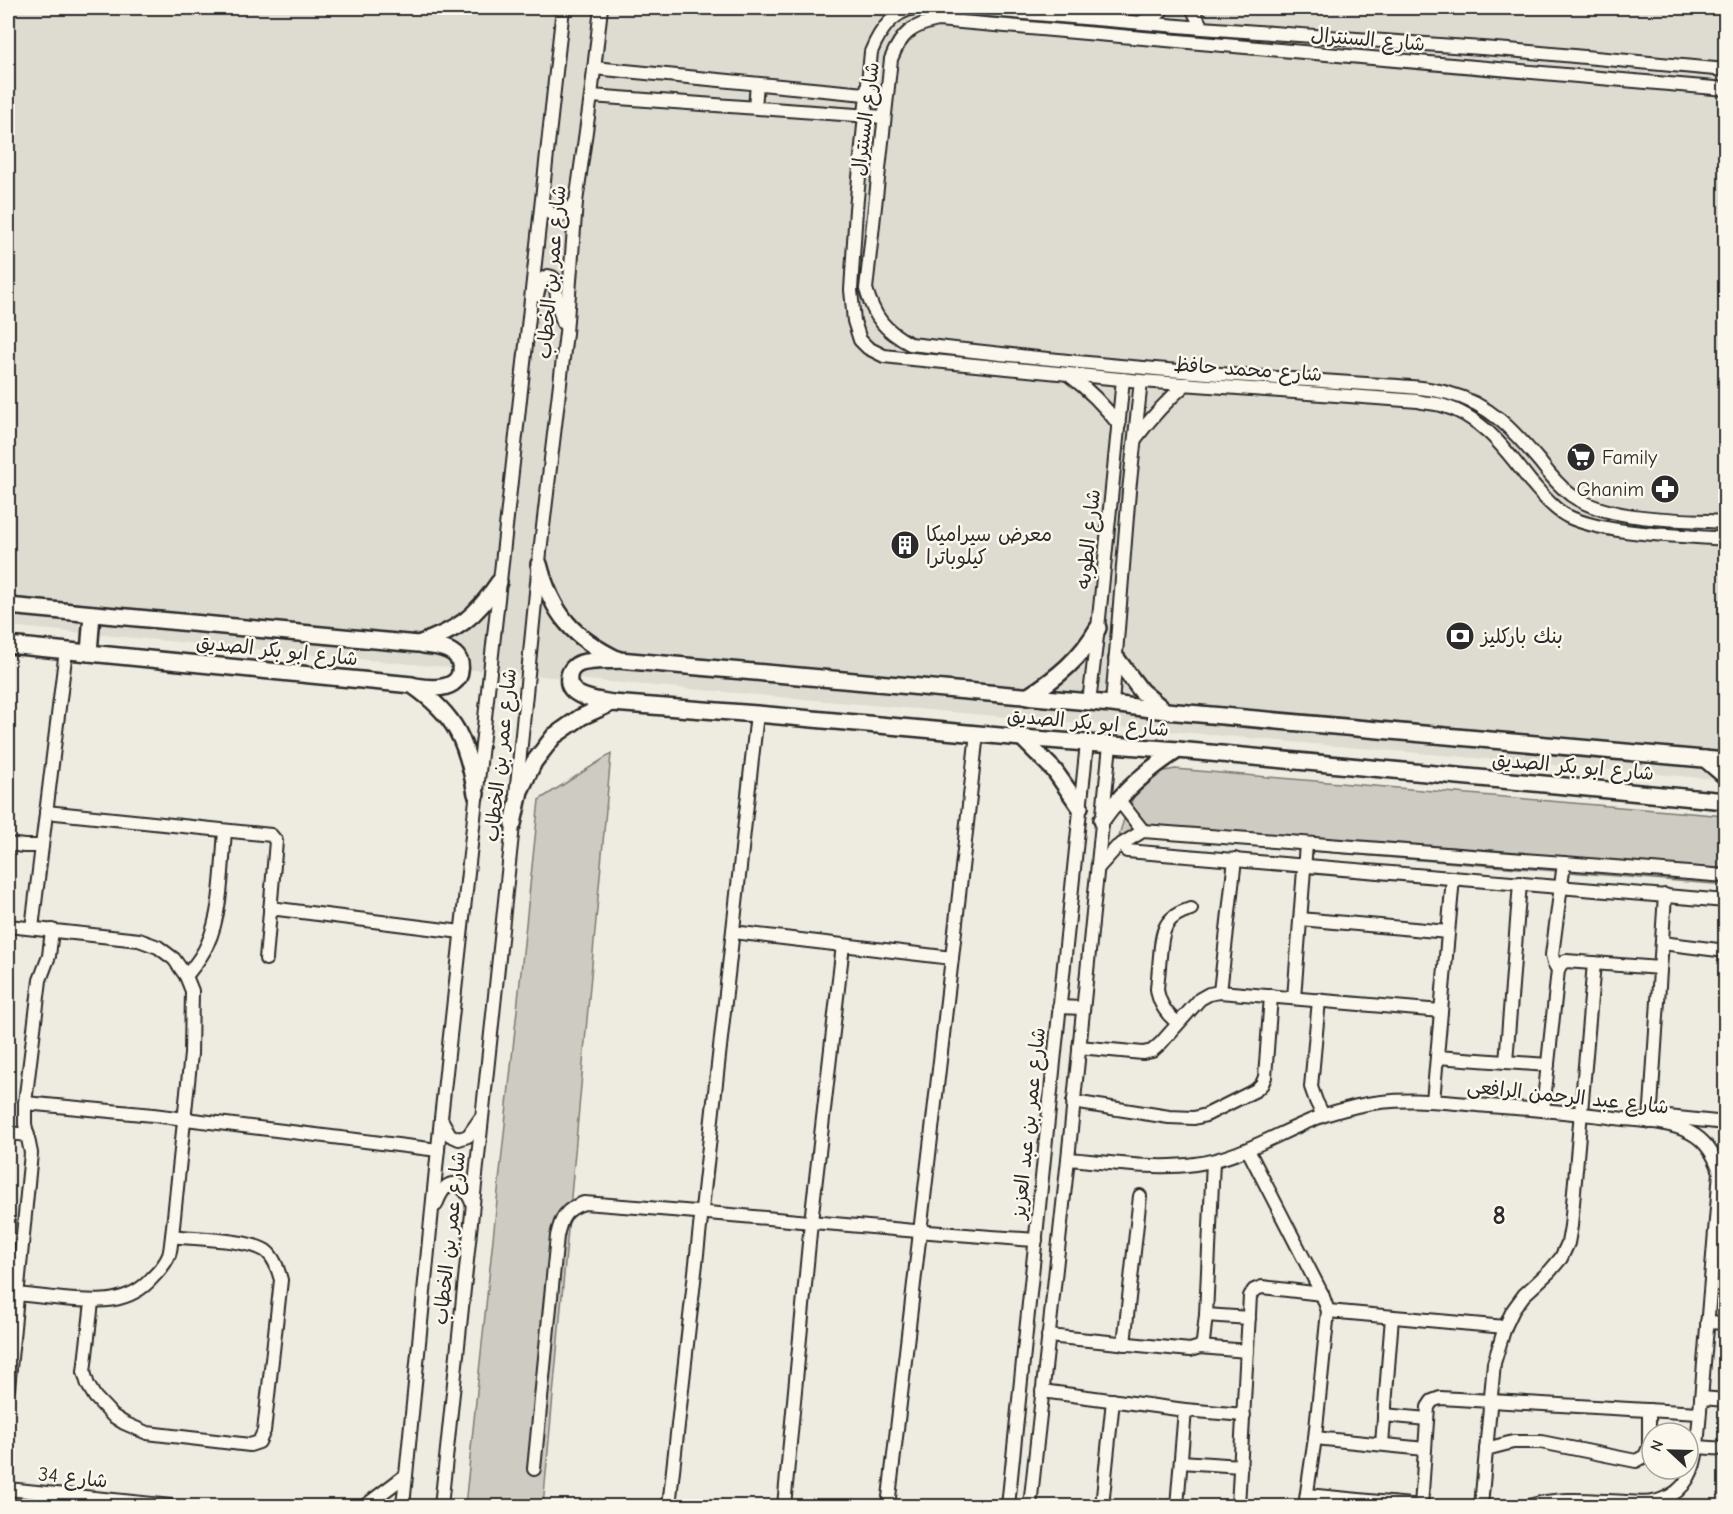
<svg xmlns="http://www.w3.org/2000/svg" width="1733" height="1514" viewBox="0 0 1733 1514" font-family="'Comic Neue','Playpen Sans Arabic',sans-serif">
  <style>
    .built { fill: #dedbd1 }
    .green { fill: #cecbc2; stroke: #7c7b76; stroke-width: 1.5 }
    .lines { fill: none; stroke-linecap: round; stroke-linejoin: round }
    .minor-casing { stroke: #2b2b2b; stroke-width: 16 }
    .major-casing { stroke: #2b2b2b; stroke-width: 20 }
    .minor { stroke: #fbf7ec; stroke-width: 12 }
    .major { stroke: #fbf7ec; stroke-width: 15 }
    .labels { text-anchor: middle; stroke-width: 5; stroke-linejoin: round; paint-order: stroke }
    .street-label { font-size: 20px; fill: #2b2b2b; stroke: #fbf7ec }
    .poi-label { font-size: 20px; fill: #2b2b2b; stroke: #fbf7ec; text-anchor: start }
    .district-label { font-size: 26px; font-weight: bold; letter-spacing: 1.5px; fill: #2b2b2b; stroke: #fbf7ec }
  </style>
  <rect width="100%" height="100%" fill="#eeebe0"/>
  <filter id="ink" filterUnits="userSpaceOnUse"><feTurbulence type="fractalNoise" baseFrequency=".0167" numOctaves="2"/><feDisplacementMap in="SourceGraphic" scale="12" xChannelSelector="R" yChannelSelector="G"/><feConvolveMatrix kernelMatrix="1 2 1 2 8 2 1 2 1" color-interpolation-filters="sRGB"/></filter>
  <g filter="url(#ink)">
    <path class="built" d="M8,8H1725V780L508,673L8,626Z"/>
    <g class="green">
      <path d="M611,754L543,1506H465L539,800Z"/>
      <path d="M1175,769L1725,816V885L1119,835L1126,813L1136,792L1155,773Z"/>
    </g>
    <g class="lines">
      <g class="minor-casing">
        <g id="minor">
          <path d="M914,8C891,13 879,32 871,52L856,209L851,290L854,321L860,340L868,348L884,356L902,358L1141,381L1418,401C1425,403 1433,403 1441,405C1482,416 1505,449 1530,481C1541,493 1552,508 1567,516C1605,535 1681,535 1726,539"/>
          <path d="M965,8L1202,28L1509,50L1726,70"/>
          <path d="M1193,8L1194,12L1202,28"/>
          <path d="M1143,21C1153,19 1158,16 1163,8"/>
          <path d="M594,68L886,96"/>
          <path d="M1726,89L938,20C912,25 901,34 891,59L866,289C874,317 884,330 910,344C1018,356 1127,368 1235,375C1279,378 1323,381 1366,384C1393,386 1422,386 1448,393C1490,404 1513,430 1540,462C1549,474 1559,486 1571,495C1609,522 1680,519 1726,522"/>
          <path d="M591,96L884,117"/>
          <path d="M755,107L757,84"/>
          <path d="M542,204L551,214L558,217L565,213L576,202"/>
          <path d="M537,295L541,281L544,278L548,276L552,277L555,280L558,305L563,323"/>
          <path d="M1069,375C1089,390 1104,405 1119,425"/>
          <path d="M1136,438C1151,418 1166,401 1186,384"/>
          <path d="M1089,702L1098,628L1123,379"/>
          <path d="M1112,704L1129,491L1141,381"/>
          <path d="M516,795L540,552L566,333L576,202L591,96L601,8"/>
          <path d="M1118,799L1143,831"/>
          <path d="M46,812L271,835L276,841L266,959"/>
          <path d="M8,844L24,846H42"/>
          <path d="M1127,851L1726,901"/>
          <path d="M1098,868L1117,847L1143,831L1564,863L1726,876"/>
          <path d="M270,908L461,932"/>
          <path d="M1300,919L1448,932"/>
          <path d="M8,926L139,940L158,947L174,959L186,976L192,991L191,1054L172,1236C171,1242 171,1249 169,1255C166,1263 159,1271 153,1277C129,1305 96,1302 63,1299C44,1297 26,1295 8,1293"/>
          <path d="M32,928L66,650"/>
          <path d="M733,932L952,958L977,733"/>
          <path d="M1662,943L1726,951"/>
          <path d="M1558,970L1561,964L1566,961L1660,968"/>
          <path d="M186,976C194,966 202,957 207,945C222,914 222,865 225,831"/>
          <path d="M1220,992L1235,859"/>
          <path d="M1294,998L1306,844"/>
          <path d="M1319,1000L1311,1087L1316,1101L1323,1115"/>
          <path d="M1059,1007L1083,1008"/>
          <path d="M1178,1023C1166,1014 1159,1004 1157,989C1158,978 1159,967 1160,956C1162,931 1164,916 1191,909"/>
          <path d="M1079,1047L1143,1053L1152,1051L1161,1043L1200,999L1209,994L1220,992L1441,1011"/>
          <path d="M1437,1057L1548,1065"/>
          <path d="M1506,1062L1520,883"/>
          <path d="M1433,1101L1453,878"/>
          <path d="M1073,1102L1169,1117L1194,1118L1206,1115L1256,1090L1262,1084L1265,1077L1271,996"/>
          <path d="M25,1103L153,1115L438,1150"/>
          <path d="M1543,1110L1558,970L1554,963L1552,955L1564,863"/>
          <path d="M1658,1116L1726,1123"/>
          <path d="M441,1119L450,1135L459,1139L468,1136L480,1119"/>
          <path d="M1650,1122L1665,895"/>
          <path d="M8,1133L28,1135"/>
          <path d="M1248,1150L1322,1294L1328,1311L1315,1438L1305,1506"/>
          <path d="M1068,1159C1109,1162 1153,1170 1195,1164C1241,1158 1279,1132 1322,1116C1333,1112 1345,1109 1357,1106C1400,1096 1445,1102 1489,1106C1531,1109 1573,1112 1615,1118C1640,1121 1669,1121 1691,1133C1706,1141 1715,1156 1720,1172L1697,1447C1695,1469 1686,1491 1663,1499C1652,1504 1639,1503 1626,1502C1595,1501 1559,1496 1529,1506"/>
          <path d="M436,1205C438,1199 441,1192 446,1187C457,1177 469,1194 472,1203"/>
          <path d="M92,1302L84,1372L88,1385L95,1397L113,1416L124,1423L147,1433L250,1445L259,1442L264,1431L281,1280C278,1270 275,1258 266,1251C248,1239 194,1239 172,1236"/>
          <path d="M1328,1311L1505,1327"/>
          <path d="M1206,1315L1249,1318"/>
          <path d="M1707,1322L1726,1323"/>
          <path d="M1048,1336L1190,1350L1200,1347L1203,1342L1206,1315L1213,1161"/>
          <path d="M1124,1344L1140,1196"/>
          <path d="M1200,1347L1247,1351"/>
          <path d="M8,1389L31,1153L25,1124V1103L40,980L49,956L52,930"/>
          <path d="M1042,1391L1185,1410L1244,1415"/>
          <path d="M1701,1398L1726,1400"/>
          <path d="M1384,1415L1427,1419"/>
          <path d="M1315,1438L1425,1449"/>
          <path d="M1382,1444L1392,1317"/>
          <path d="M1697,1447L1726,1449"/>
          <path d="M1486,1449L1513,1442H1541L1636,1461L1645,1456L1649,1447V1410"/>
          <path d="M1181,1462L1241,1466"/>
          <path d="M534,1469L557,1236C561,1218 565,1209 584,1203C734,1214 885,1230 1036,1240"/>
          <path d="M8,1489L171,1506"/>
          <path d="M1307,1495L1421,1506"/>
          <path d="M365,1506L406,1475"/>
          <path d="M403,1506L441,1118L563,8"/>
          <path d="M441,1506L514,816"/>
          <path d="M669,1506L757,714"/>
          <path d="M784,1506L811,1222L843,945"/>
          <path d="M888,1506L952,958"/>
          <path d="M1008,1506L1087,743"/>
          <path d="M1030,1506L1068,1159L1110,745"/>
          <path d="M1102,1506L1113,1400"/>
          <path d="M1177,1506L1185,1410"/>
          <path d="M1238,1506L1250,1296L1254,1290L1262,1287L1322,1294"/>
          <path d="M1421,1506L1428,1407L1432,1401L1440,1398L1699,1413"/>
          <path d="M1481,1506L1494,1363L1505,1327L1513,1310L1524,1295L1550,1271L1561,1258L1568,1243L1571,1226L1594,963"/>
        </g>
      </g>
      <g class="major-casing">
        <g id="major">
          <path d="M539,564C552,614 573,638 619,660L1112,704L1166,711L1726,761"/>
          <path d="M8,606L418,644C458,630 475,618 499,582"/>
          <path d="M8,645L412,685C457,716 467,742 476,794"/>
          <path d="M89,653L92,614"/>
          <path d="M1117,659L1141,691L1164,710"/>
          <path d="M415,686C427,688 443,690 453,683C457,680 460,676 460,671C464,650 438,646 423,645"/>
          <path d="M1027,697C1057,678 1081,658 1098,628"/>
          <path d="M612,703C598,700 565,698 569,676C570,670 575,665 581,663C593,660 607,661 619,660"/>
          <path d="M1022,738L1054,770L1080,807"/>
          <path d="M1705,759L1726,777"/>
          <path d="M1102,820C1123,791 1148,769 1178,750"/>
          <path d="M513,824L520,791L534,762L554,736L581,717L612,703L757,714L1022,738L1178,750L1726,801"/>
        </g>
      </g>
      <use href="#minor" class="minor"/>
      <use href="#major" class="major"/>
    </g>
  </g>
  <defs>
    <g id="supermarket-disc" transform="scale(1.5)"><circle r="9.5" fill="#2b2b2b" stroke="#fbf7ec"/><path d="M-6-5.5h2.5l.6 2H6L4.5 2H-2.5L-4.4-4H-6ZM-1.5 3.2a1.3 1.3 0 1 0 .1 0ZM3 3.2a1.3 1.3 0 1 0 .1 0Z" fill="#fff"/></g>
    <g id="pharmacy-disc" transform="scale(1.5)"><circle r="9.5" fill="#2b2b2b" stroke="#fbf7ec"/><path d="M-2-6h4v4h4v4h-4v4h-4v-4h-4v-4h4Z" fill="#fff"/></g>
    <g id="building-disc" transform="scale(1.5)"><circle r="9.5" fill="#2b2b2b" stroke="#fbf7ec"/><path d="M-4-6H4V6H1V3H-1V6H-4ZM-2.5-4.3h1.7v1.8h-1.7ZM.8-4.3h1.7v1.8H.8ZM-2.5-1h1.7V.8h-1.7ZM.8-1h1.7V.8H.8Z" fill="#fff"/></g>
    <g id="bank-disc" transform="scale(1.5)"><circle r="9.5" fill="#2b2b2b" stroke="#fbf7ec"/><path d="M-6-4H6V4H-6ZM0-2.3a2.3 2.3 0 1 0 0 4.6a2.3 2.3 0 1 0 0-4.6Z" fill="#fff"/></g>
  </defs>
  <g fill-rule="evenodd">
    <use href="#supermarket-disc" x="1581" y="457"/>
    <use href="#pharmacy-disc" x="1665" y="489"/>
    <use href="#building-disc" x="905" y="545"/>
    <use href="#bank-disc" x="1460" y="636"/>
  </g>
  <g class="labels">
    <g class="street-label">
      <text transform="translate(1368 39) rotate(5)" y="7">شارع السنترال</text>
      <text transform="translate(865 119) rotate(-83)" y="7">شارع السنترال</text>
      <text transform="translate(551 272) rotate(-85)" y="7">شارع عمر بن الخطاب</text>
      <text transform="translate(1248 369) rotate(4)" y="7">شارع محمد حافظ</text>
      <text transform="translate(1088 539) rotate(-84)" y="7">شارع الطوبه</text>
      <text transform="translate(277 650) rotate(6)" y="7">شارع ابو بكر الصديق</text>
      <text transform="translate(1088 722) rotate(5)" y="7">شارع ابو بكر الصديق</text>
      <text transform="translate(500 755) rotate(-84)" y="7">شارع عمر بن الخطاب</text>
      <text transform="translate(1573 766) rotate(5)" y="7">شارع ابو بكر الصديق</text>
      <text transform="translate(1568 1096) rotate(6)" y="7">شارع عبد الرحمن الرافعى</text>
      <text transform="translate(1028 1123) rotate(-84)" y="7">شارع عمر بن عبد العزيز</text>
      <text transform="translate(449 1238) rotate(-84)" y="7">شارع عمر بن الخطاب</text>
      <text transform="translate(73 1477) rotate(6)" y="7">شارع 34</text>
    </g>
    <g class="poi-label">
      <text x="1602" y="464">Family</text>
      <text x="1644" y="496" text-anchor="end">Ghanim</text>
      <text x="926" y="541">معرض سيراميكا<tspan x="926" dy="23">كيلوباترا</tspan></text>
      <text x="1481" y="643">بنك باركليز</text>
    </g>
    <g class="district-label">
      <text x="1500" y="1224">8</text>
    </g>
  </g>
  <rect width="1733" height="1514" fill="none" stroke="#fbf7ec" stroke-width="30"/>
  <rect x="15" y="15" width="1703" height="1484" fill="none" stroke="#2b2b2b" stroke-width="2" filter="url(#ink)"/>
  <g transform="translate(1670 1451) rotate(292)"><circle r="28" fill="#fbf7ec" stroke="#a8a59f" stroke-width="1.5"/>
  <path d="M0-4.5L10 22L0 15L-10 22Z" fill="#2b2b2b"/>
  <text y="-9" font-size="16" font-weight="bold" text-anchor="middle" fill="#2b2b2b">N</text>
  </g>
</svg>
